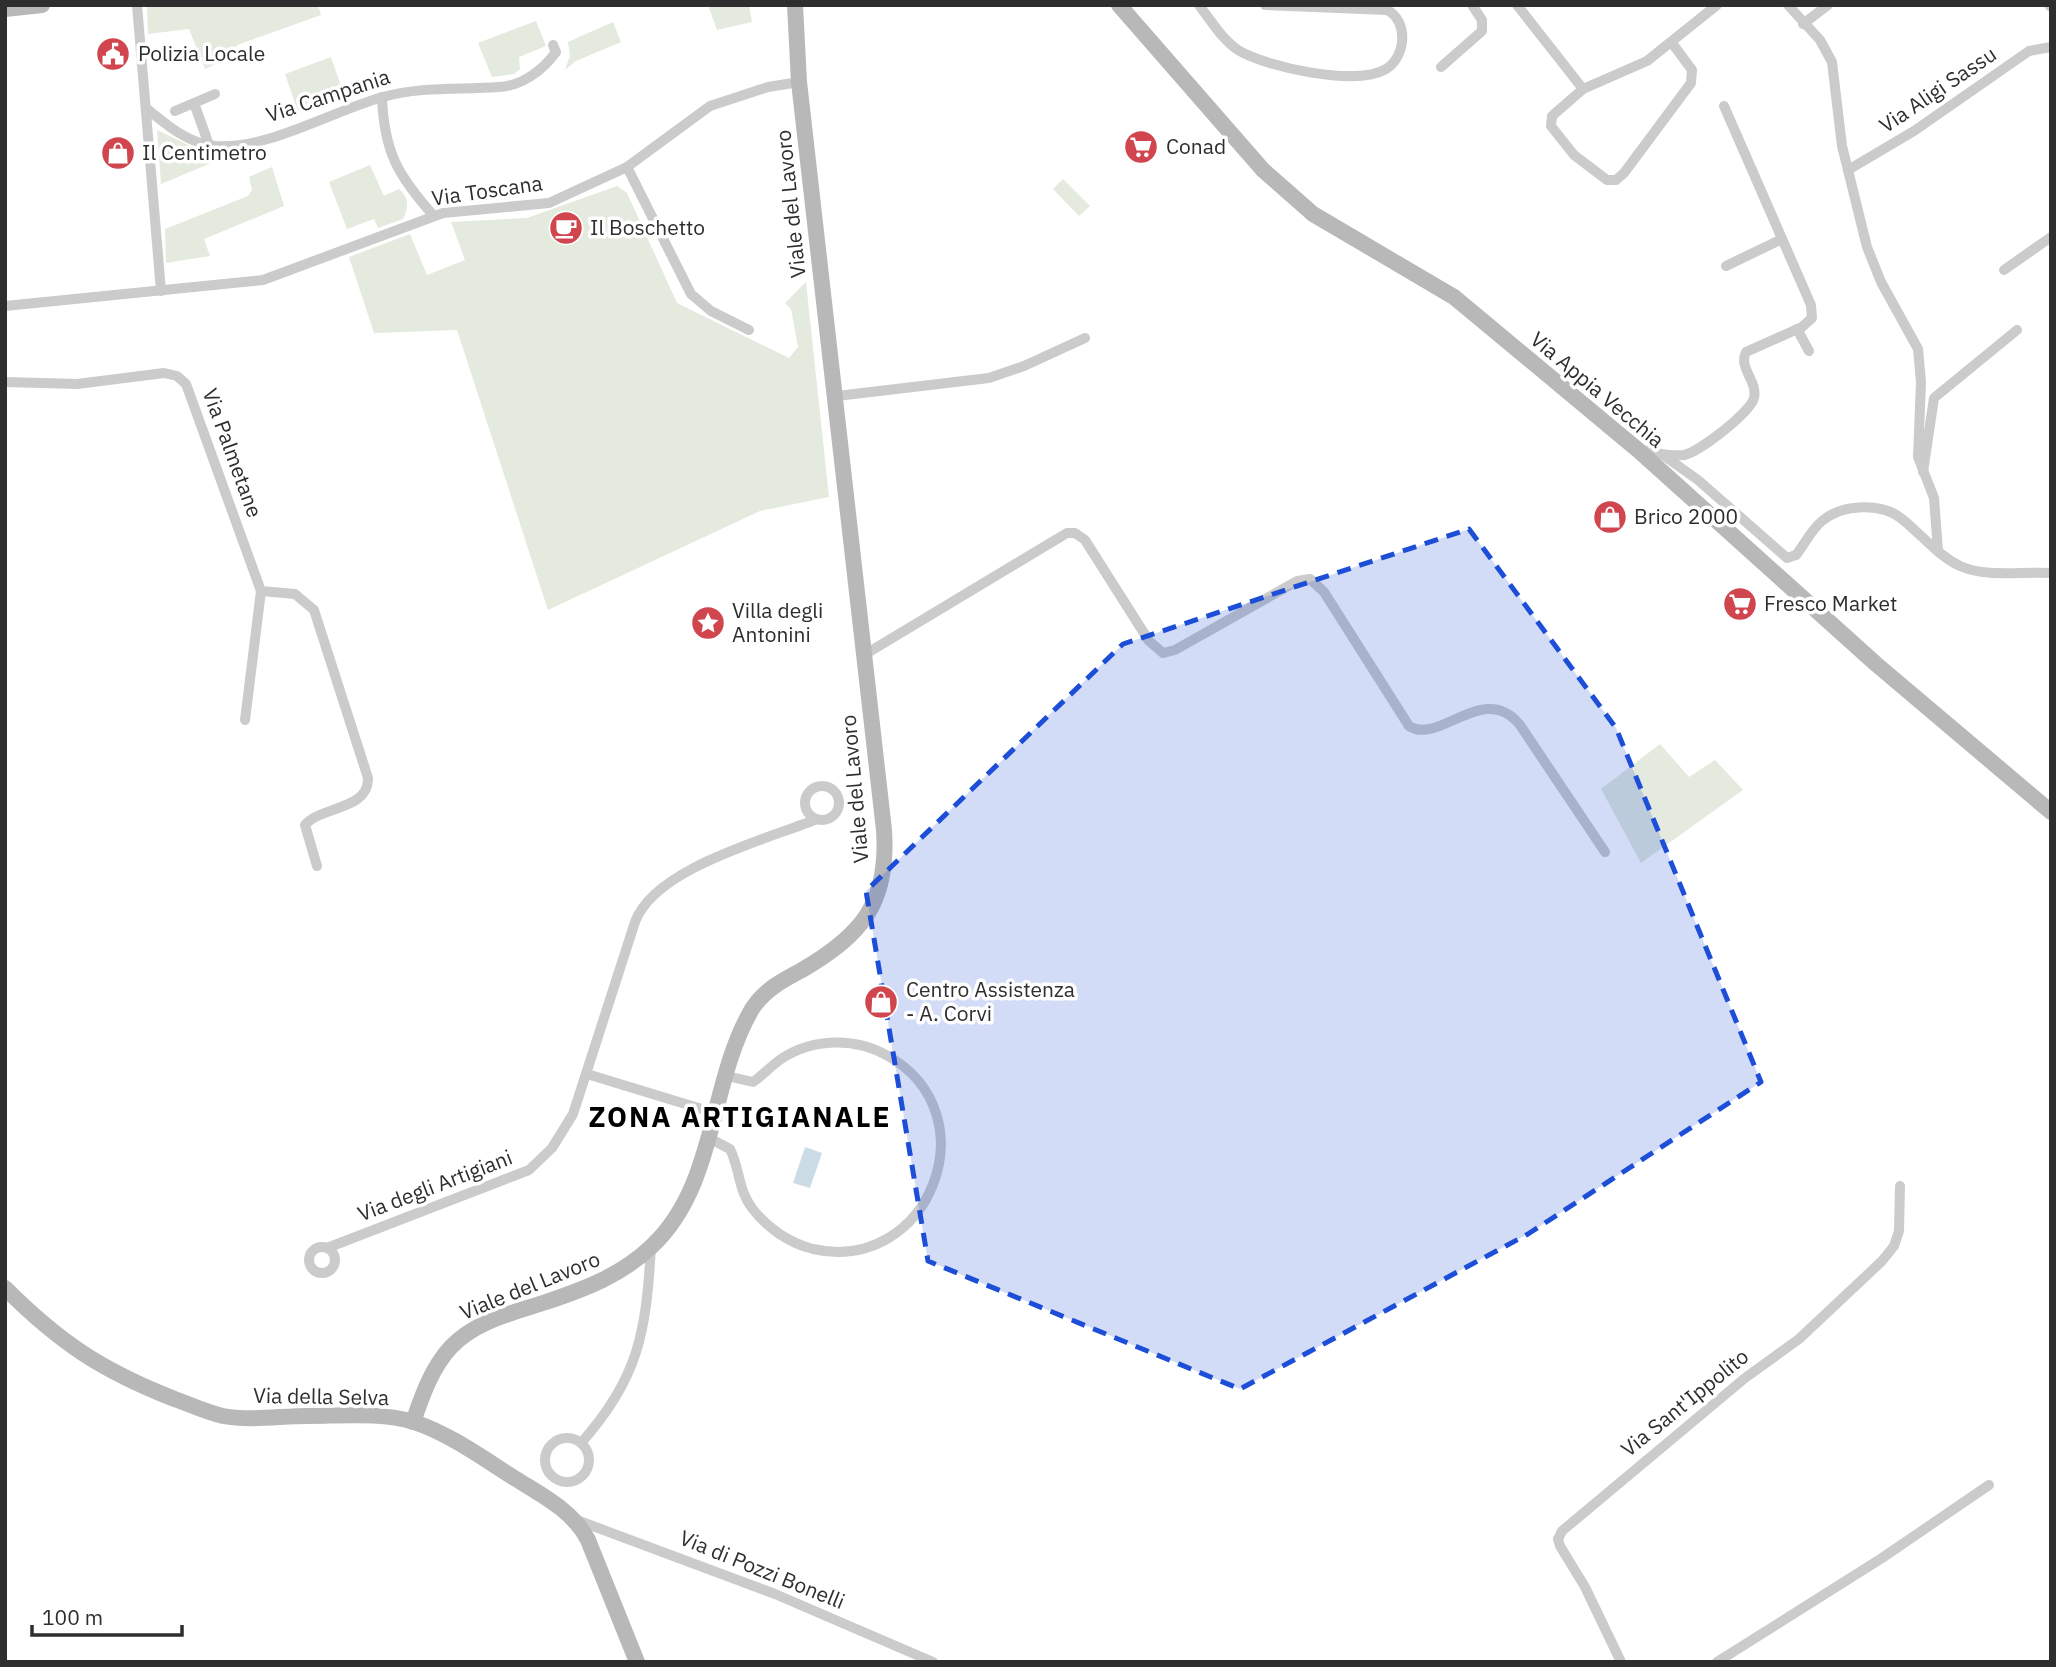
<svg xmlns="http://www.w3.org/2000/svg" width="2056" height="1667" viewBox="0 0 2056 1667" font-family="'IBM Plex Sans',sans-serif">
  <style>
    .green { fill: #e4eade }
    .water { fill: #ccdce7 }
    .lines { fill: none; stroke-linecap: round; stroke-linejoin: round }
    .street { stroke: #cbcbcb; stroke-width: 10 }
    .secondary { stroke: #b8b8b8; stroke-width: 16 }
    .marked { fill: #1d4ed8; fill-opacity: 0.2; stroke: #1d4ed8; stroke-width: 5; stroke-dasharray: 14 9; stroke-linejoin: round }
    .labels { text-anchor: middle; stroke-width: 7; stroke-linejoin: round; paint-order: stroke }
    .poi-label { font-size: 21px; fill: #2e2e2e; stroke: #fff; text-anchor: start }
    .street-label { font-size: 21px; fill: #2e2e2e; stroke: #fff }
    .district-label { font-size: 28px; font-weight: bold; letter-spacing: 2px; fill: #000; stroke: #fff }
  </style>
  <rect width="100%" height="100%" fill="#fff"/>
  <g class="green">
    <path d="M167,5H318L321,15L237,45L232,57L205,69L189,29L148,34L147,7Z"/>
    <path d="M708,5H749L752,22L717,30Z"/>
    <path d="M536,21L546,46L519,57L520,69L514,74L492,77L478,43Z"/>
    <path d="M613,22L621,42L576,61L565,70L570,56L568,42Z"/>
    <path d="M331,57L344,95L298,112L285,74Z"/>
    <path d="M157,130L207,154L235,153L161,184Z"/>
    <path d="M370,165L384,196L399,189C409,197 409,208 403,219L378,228L374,219L347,229L329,182Z"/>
    <path d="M272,167L284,206L204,239L210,256L166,263L165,229L248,196L252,190L249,177Z"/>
    <path d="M1063,179L1090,206L1079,216L1053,189Z"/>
    <path d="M617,186L627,193L677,303L789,358L798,347L791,309L785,303L806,282L829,497L760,511L548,610L457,330L374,333L349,257L410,234L427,275L465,260L451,222L527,218Z"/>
    <path d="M1660,744L1689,777L1715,760L1743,790L1641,863L1601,789Z"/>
  </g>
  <path class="water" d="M805,1147L822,1153L810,1188L793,1183Z"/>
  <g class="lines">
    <g class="street">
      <path d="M137,5L161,291"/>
      <path d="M1199,5C1211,21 1222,39 1238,50C1266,67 1356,87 1386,69C1406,57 1409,21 1387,10L1265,5"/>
      <path d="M1517,5L1583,89"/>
      <path d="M1788,5L1820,40L1832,62L1842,146L1867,247L1881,282L1918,349L1921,382L1918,457L1934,498L1938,551"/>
      <path d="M2049,5L2051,7"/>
      <path d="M1803,24L1828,5"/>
      <path d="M1672,43L1692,70L1691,83L1624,173L1616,180H1607L1574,155L1551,126L1552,116L1583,89L1647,61L1717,5"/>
      <path d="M1441,67L1482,31V20L1472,5"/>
      <path d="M382,97C384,152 398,176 434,216"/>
      <path d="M146,108C166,124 188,144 215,146C268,150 332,111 383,97C422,86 460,90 499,87C522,86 543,70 556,52L553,45"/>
      <path d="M175,111L194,103"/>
      <path d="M209,145L194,103L215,94"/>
      <path d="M627,167L691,294L711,311L749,330"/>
      <path d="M1848,170L1914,131L2029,51L2051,47"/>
      <path d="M1726,266L1782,239"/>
      <path d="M2004,270L2051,237"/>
      <path d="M5,306L263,280L443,213L549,203L627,167L710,106L768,87L799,82"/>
      <path d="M1797,329L1809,351"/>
      <path d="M5,382L77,384L164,373L177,376L186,384L261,591L295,594L314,610L368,778C369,810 321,806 305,825L317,866"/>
      <path d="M837,396L989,378L1024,366L1085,338"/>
      <path d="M1641,450C1654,452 1670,457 1684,455C1699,452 1750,413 1754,398C1758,381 1738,368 1746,352L1802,327L1812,318L1811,305L1724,106"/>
      <path d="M1663,455L1698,480L1787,558L1796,555C1805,544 1811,530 1822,521C1842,504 1882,502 1902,519C1922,535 1937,555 1960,566C1987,578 2022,571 2051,573"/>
      <path d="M1923,472L1934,398L2017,330"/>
      <path d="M864,655L1067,533H1075L1085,540L1149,641L1163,653L1175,650L1297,581L1310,579L1324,592L1409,726C1439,746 1484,680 1520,725L1605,852"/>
      <path d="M245,720L261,591"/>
      <circle cx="822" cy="803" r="17"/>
      <path d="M587,1074L715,1113"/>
      <path d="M707,1137L730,1149C740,1169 738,1190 752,1208C767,1228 789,1243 813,1249C929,1275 992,1115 888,1056C855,1037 813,1038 781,1059C771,1066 763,1075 753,1082L727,1076"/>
      <circle cx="322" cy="1260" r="13"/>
      <path d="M327,1248L529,1170L552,1148L573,1114L635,922C655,868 765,840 817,819"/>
      <circle cx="567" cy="1460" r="22"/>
      <path d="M581,1443C639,1378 646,1332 651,1247"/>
      <path d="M574,1519L775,1594L933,1662"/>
      <path d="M1621,1662L1585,1587L1560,1546L1558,1539L1562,1531L1745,1378L1799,1339L1882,1261L1894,1246L1899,1231L1900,1186"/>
      <path d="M1717,1662L1882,1558L1989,1485"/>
    </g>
    <g class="secondary">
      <path d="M1119,5L1263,170L1313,214L1454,297L1638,450L1876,664L2051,812"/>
      <path d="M5,9L42,5"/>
      <path d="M5,1288C59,1342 101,1370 172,1398C189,1404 205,1412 223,1416C250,1421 280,1416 308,1416C342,1416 381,1412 414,1422C450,1434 484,1459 516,1479C543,1496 573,1511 588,1540L637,1662"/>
      <path d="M413,1422C422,1396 432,1367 451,1347C475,1321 513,1313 546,1302C585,1289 622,1275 652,1246C717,1185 709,1082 752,1009C764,990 783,980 802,970C862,935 889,903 884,830L799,82L795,5"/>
    </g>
  </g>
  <path class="marked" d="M1469,529L1616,728L1761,1082L1528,1234L1240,1389L928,1261L866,891L1123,644Z"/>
  <defs>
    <g id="civic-disc" transform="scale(1.75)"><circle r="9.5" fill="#d0454e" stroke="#fff"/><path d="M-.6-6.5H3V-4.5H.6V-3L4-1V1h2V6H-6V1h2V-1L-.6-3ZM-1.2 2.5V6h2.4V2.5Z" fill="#fff"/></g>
    <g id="supermarket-disc" transform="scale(1.75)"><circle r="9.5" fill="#d0454e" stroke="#fff"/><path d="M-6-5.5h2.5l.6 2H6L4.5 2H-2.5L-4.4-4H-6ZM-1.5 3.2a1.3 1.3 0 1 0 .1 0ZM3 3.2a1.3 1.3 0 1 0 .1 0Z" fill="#fff"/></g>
    <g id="shop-disc" transform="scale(1.75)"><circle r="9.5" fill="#d0454e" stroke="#fff"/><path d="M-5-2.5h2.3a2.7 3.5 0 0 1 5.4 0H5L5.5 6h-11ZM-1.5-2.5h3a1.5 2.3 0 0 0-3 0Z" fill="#fff"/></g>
    <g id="cafe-disc" transform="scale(1.75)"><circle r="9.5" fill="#d0454e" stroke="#fff"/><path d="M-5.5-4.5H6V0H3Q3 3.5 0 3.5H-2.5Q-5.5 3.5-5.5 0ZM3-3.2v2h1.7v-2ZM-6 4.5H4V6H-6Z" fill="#fff"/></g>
    <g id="sight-disc" transform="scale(1.75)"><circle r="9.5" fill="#d0454e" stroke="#fff"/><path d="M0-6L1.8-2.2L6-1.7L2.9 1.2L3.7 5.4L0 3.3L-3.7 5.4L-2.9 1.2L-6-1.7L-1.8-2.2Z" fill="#fff"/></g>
  </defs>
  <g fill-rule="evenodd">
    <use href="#civic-disc" x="113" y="54"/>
    <use href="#supermarket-disc" x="1141" y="147"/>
    <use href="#shop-disc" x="118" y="153"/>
    <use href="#cafe-disc" x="566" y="228"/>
    <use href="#shop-disc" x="1610" y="517"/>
    <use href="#supermarket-disc" x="1740" y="604"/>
    <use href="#sight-disc" x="708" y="623"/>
    <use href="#shop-disc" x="881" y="1002"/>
  </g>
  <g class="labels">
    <g class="poi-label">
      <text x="138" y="61">Polizia Locale</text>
      <text x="1166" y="154">Conad</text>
      <text x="142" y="160">Il Centimetro</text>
      <text x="590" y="235">Il Boschetto</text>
      <text x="1634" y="524">Brico 2000</text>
      <text x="1764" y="611">Fresco Market</text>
      <text x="732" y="618">Villa degli<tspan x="732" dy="24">Antonini</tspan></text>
      <text x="906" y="997">Centro Assistenza<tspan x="906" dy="24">- A. Corvi</tspan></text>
    </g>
    <g class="street-label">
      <text transform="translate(1938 90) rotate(-34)" y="7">Via Aligi Sassu</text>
      <text transform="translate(328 96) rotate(-18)" y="7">Via Campania</text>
      <text transform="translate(487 191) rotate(-8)" y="7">Via Toscana</text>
      <text transform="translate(791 204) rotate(-96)" y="7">Viale del Lavoro</text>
      <text transform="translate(1597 390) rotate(40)" y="7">Via Appia Vecchia</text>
      <text transform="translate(232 453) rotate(70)" y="7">Via Palmetane</text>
      <text transform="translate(855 789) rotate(-95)" y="7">Viale del Lavoro</text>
      <text transform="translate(435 1186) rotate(-21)" y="7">Via degli Artigiani</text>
      <text transform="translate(530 1286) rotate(-22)" y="7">Viale del Lavoro</text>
      <text transform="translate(321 1397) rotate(1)" y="7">Via della Selva</text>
      <text transform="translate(1685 1403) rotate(-39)" y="7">Via Sant'Ippolito</text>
      <text transform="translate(762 1570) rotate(22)" y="7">Via di Pozzi Bonelli</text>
    </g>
    <g class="district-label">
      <text x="740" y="1127">ZONA ARTIGIANALE</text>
    </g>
  </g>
  <rect width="2056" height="1667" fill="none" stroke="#2e2e2e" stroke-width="14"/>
  <path d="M32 1625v10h150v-10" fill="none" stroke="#2e2e2e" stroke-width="3.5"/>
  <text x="42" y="1625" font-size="21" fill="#2e2e2e" stroke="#ffffff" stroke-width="5" paint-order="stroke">100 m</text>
</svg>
